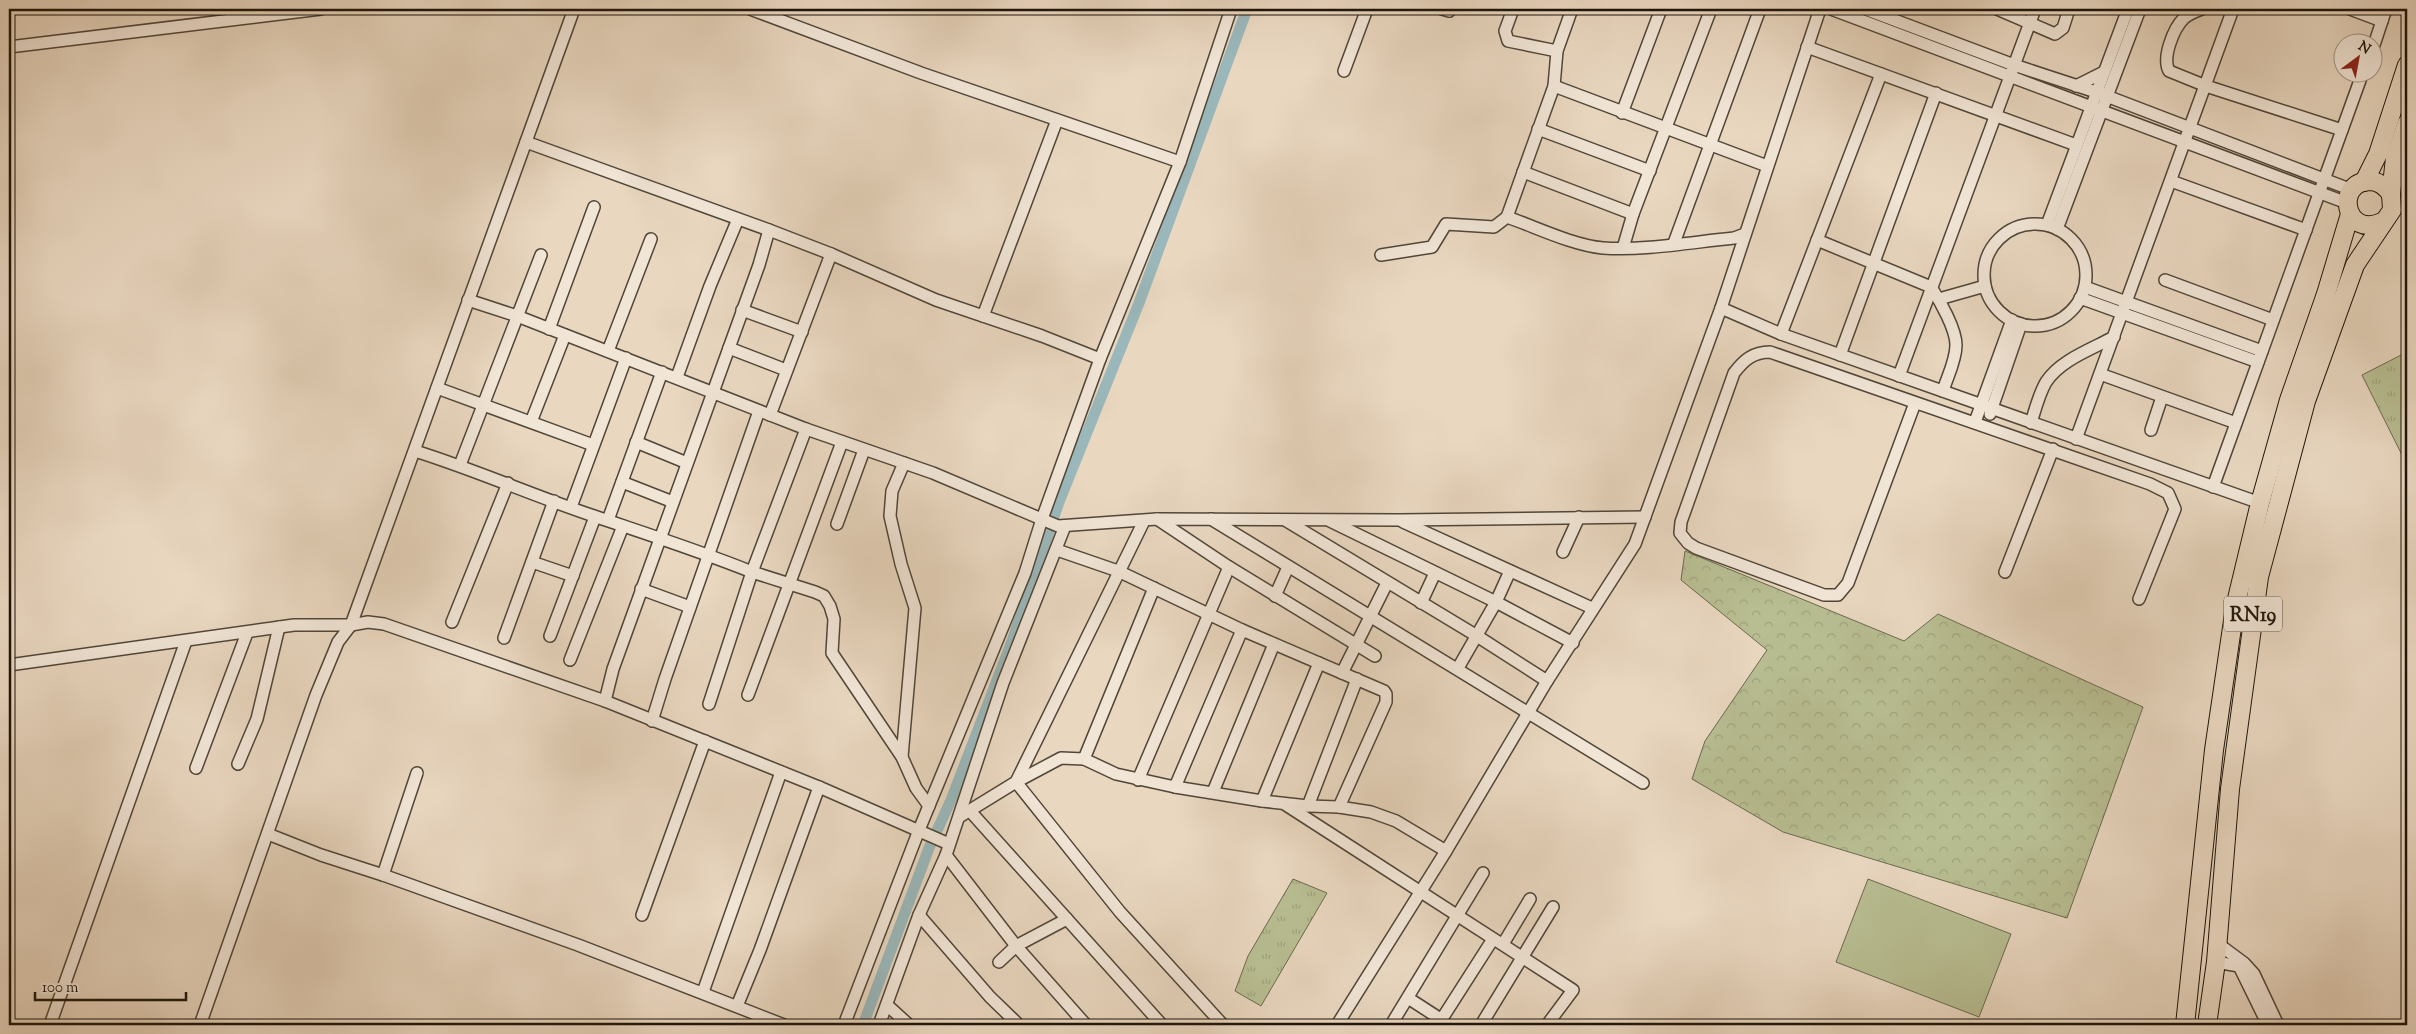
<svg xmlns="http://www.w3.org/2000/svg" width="2416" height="1034" viewBox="0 0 2416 1034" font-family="'Sorts Mill Goudy',serif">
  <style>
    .grass { fill: url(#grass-tufts); stroke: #6a6a4e }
    .forest { fill: url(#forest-crowns); stroke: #6a6a4e }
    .garden { fill: #b8be92; stroke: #6a6a4e }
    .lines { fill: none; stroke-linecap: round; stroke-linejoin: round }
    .canal { stroke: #9ab8bb; stroke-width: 11 }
    .minor-casing { stroke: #504638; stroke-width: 14 }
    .primary-casing { stroke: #1d150b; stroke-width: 20 }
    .minor { stroke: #f1e5d6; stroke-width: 11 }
    .primary { stroke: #e9d7c0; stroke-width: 18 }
    .labels { text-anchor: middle; stroke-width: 5; stroke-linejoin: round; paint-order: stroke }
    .shield { fill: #f1e5d6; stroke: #5d5348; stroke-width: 1 }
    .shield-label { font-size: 20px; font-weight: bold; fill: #1d150b }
  </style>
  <defs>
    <pattern id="grass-tufts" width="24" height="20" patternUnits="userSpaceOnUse" patternTransform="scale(1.25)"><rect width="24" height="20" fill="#b8be92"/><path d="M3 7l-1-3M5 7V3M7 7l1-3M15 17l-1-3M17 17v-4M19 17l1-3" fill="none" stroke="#9ea27d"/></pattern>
    <pattern id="forest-crowns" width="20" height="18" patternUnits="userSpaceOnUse" patternTransform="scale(1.25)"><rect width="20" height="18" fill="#b8be92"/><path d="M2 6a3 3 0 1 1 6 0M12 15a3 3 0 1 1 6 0" fill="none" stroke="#9ea27d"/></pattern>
  </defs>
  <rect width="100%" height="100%" fill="#e9d7c0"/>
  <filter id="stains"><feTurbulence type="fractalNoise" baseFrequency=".004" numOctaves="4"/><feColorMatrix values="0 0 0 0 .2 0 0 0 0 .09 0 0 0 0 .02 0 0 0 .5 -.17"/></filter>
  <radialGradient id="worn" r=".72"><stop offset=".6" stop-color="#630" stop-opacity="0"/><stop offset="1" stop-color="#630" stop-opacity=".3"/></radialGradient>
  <g class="grass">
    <path d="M2407,352V465L2362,375Z"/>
    <path d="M1293,879L1327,893L1261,1006L1235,991L1248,956Z"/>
  </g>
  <path class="forest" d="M1685,551L1904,641L1938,614L2143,707L2067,918L1783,832L1692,779L1705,741L1767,650L1681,580Z"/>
  <path class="garden" d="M1868,879L2011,934L1979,1017L1836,962Z"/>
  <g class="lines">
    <path class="canal" d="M863,1025L929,848L951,800L1011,644L1059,502L1139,303L1247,9"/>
    <g class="minor-casing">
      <g id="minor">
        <path d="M750,9L921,73L1180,162"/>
        <path d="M1442,9L1449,11L1450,9"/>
        <path d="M1513,9L1505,31L1508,41L1557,51"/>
        <path d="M1831,9L2347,203"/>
        <path d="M1865,9L2014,65L2096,92L2352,190"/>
        <path d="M1997,9L2055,34L2063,28L2069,9"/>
        <path d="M2202,9C2196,11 2189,14 2184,18C2173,29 2162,58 2169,71L2206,86L2342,130"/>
        <path d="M2350,9L2382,21"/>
        <path d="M2374,45L2386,9"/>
        <path d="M9,47L321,9"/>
        <path d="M1807,47L2076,145"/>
        <path d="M1344,71L1367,9"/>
        <path d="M1554,86L1767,166"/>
        <path d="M2076,86L2104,72"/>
        <path d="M1622,113L1661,9"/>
        <path d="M1538,129L1650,171"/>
        <path d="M526,142L769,230L831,254L936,300L1042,336L1100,359"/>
        <path d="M1523,172L1633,214"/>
        <path d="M2171,181L2306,230"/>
        <path d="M1507,217C1536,227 1572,245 1603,248C1643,251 1693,242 1734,238L1745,234"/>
        <circle cx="2035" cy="275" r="51"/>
        <path d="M2047,225L2128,9"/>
        <path d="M2057,229L2140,9"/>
        <path d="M1817,240L1931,287C1940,301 1956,329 1956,345C1956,361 1947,377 1943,391"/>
        <path d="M1674,243L1760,9"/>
        <path d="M1623,248L1633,214L1711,9"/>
        <path d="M1381,255L1432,247L1446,224L1494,227L1507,217L1554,86L1557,51L1572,9"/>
        <path d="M2165,280L2273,320"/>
        <path d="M2085,287L2262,351"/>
        <path d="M2080,298L2258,362"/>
        <path d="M1939,299L1985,286"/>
        <path d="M468,300L517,316L806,429L933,473L1058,526L1157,519L1400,520L1645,517"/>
        <path d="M1721,308L1781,334L2260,503"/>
        <path d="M742,310L802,332"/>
        <path d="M983,316L1057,120"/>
        <path d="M549,329L594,207"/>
        <path d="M1781,334L1881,74"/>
        <path d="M729,348L786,370"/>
        <path d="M608,351L651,239"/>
        <path d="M1840,355L1936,93"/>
        <path d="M2100,374L2236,423"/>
        <path d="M1899,376L2035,9"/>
        <path d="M677,377L710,286L738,219"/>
        <path d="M437,388L593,445"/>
        <path d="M1915,403L1848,583L1838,595H1824L1696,548L1688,543L1680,533L1681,522L1734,373C1744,360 1753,352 1770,352L2150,484L2168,493L2175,509L2139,599"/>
        <path d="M1990,414L2021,324"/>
        <path d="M770,415L831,254"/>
        <path d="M531,422L565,335"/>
        <path d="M1975,422L2012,320"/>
        <path d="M2031,423C2035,410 2039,394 2046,382C2060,360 2092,349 2114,337"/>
        <path d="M2151,430L2162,397"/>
        <path d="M2076,439L2233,9"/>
        <path d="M636,442L687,463"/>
        <path d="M415,451C476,470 534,496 594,516C647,534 700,551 752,572L806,429"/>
        <path d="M460,465L541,255"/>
        <path d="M622,482L673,502"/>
        <path d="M2213,487L2363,72"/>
        <path d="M571,507L626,358"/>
        <path d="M1157,519L1229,567L1375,656"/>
        <path d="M1211,519L1643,783"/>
        <path d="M608,520L662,372"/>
        <path d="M1285,520L1477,636L1547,681"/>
        <path d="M1330,521L1496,602L1573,643"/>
        <path d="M1403,522L1592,608"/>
        <path d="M837,524L864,450"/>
        <path d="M1057,550L1118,571L1242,630L1384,691L1386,694V702L1339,807"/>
        <path d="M1563,552L1579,517"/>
        <path d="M532,562L573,576"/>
        <path d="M2005,572L2053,449"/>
        <path d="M641,589L690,607"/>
        <path d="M1275,596L1288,567"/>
        <path d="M1421,603L1435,573"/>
        <path d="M452,622L508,483"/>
        <path d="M550,636L595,517"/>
        <path d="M504,638L554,501"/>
        <path d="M570,660L623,526"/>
        <path d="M9,665L294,625H351L368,622L384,624L605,701L819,787L949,844"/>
        <path d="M1458,668L1496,602L1510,571"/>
        <path d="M1342,673L1387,583"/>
        <path d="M748,695L842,442"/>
        <path d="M605,701L613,669L759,265L769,230"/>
        <path d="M709,704L752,572L815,592L824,596L830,606L834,619L832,653L902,757L916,788L929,806"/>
        <path d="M652,721L665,679L759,411"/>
        <path d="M902,757L915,608L901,564L890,516L892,491L904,463"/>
        <path d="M1084,759L1154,588"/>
        <path d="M238,764L257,719L279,627"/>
        <path d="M196,768L247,633"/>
        <path d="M1138,780L1229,567"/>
        <path d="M1175,787L1242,630"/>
        <path d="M1213,792L1274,644"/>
        <path d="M1262,801L1319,663"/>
        <path d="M1286,805L1573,990L1547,1025"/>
        <path d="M1308,806L1357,679"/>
        <path d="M970,811L1162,1025"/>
        <path d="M959,817L1016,782L1144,521"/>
        <path d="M268,834L321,855L383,875L578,945L784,1025"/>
        <path d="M946,855L1016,946L1086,1025"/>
        <path d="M383,875L417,773"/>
        <path d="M642,915L705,741"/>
        <path d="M919,915L990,997L1019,1025"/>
        <path d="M2217,943L2244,963L2254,974L2278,1025"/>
        <path d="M1503,944L1530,899"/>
        <path d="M999,962L1016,946L1067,919"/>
        <path d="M2216,962L2239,966L2268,1025"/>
        <path d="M703,992L781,772"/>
        <path d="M1408,998L1442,1020"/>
        <path d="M887,1005L909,1025"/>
        <path d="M737,1006L760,950L819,787"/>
        <path d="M50,1025L186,641"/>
        <path d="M200,1025L316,695L338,642L351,625L574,9"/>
        <path d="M844,1025L919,830L1025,573L1042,519L1100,359L1180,162L1231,9"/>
        <path d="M879,1025L919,915L946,855L1003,683L1065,526"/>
        <path d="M1223,1025L1120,912L1016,782L1061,758L1084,759L1116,774L1175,787L1262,801L1308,806L1339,807L1371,812L1396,821L1446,851"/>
        <path d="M1337,1025L1446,851L1547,681L1635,544L1721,308L1820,9"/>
        <path d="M1391,1025L1483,873"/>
        <path d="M1438,1025L1493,939"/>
        <path d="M1481,1025L1553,907"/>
      </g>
    </g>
    <g class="primary-casing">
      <g id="primary">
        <path d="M2364,182L2378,154L2407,65"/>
        <path d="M2382,222C2345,239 2334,183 2369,181C2379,181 2385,186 2391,194"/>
        <path d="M2185,1025L2214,750L2235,607L2260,503L2289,400L2326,294L2350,214"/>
        <path d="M2207,1025L2216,962L2230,789L2259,577L2306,401L2355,265L2392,210L2391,194L2395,158L2407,123"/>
      </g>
    </g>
    <use href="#minor" class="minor"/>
    <use href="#primary" class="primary"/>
  </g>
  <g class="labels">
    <rect class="shield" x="2224" y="596.5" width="58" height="35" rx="4"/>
    <g class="shield-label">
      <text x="2253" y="621">RN19</text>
    </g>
  </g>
  <rect width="2416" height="1034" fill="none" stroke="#e9d7c0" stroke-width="30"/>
  <rect x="10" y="10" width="2396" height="1014" fill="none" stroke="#1d150b" stroke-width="2.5"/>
  <rect x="15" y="15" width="2386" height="1004" fill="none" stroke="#1d150b"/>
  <g transform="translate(2358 58) rotate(32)"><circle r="24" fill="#f1e5d6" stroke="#9c9285"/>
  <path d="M0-4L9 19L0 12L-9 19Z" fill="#8f2418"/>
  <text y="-8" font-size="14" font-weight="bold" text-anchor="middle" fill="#1d150b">N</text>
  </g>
  <path d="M35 992v8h151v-8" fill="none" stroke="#1d150b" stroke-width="2.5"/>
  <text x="42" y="992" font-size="15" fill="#1d150b" stroke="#f1e5d6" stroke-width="4" paint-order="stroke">100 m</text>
  <rect width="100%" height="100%" filter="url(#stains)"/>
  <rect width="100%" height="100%" fill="url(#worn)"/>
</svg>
